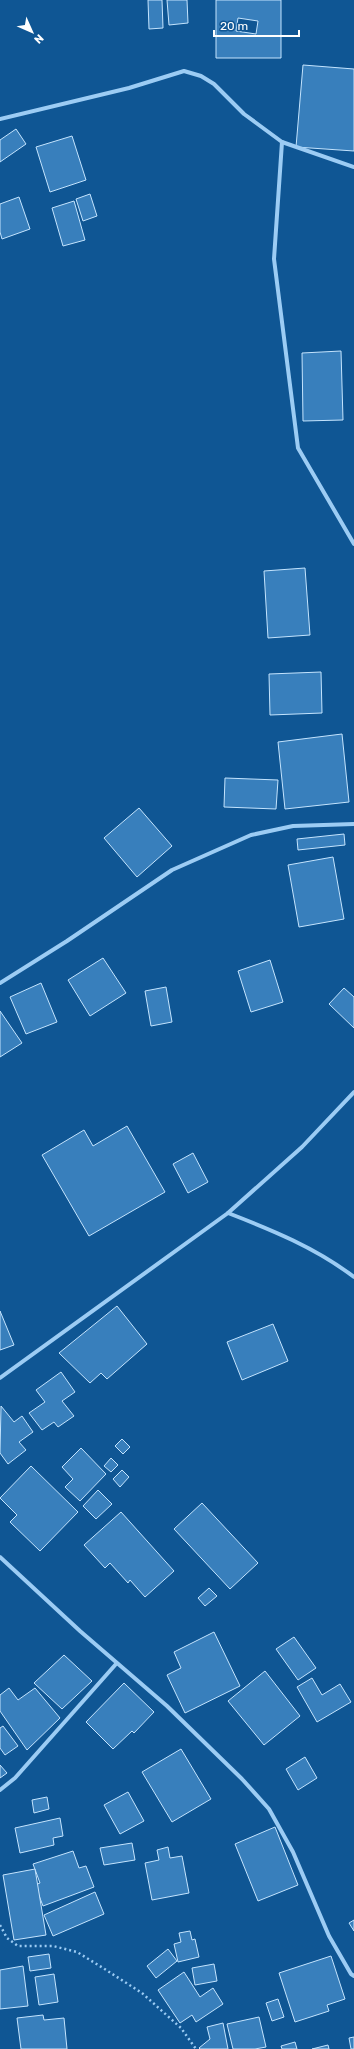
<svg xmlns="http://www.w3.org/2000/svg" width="354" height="2049" viewBox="0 0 354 2049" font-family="Rubik,sans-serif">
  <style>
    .building { fill: #387fbc; stroke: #c4e4fe; fill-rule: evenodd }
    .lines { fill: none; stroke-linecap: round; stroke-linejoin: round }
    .path { stroke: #9cccf4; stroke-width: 2.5; stroke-dasharray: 2 3; stroke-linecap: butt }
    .minor { stroke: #9cccf4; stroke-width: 4 }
  </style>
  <rect width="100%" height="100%" fill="#0f5694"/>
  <g class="building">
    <path d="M148,0H162L163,28L149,29Z"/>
    <path d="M167,0H187L188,23L169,25Z"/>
    <path d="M216,0H281V58H216ZM238,18L258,21L256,34L236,31Z"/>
    <path d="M303,65L354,69V151L296,147Z"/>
    <path d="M16,129L26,144L0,162V140Z"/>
    <path d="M72,136L86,180L50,192L36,147Z"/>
    <path d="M90,194L97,216L83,221L76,199Z"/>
    <path d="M19,197L30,229L2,239L0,232V204Z"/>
    <path d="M74,201L85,240L63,246L52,208Z"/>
    <path d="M341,351L343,420L303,421L302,353Z"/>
    <path d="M305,568L310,635L268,638L264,571Z"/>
    <path d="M321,672L322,713L270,715L269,674Z"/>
    <path d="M342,734L349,802L285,809L278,742Z"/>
    <path d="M225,778L278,780L276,809L224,807Z"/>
    <path d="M139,808L172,846L137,877L104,838Z"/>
    <path d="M344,834L345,845L298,850L297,839Z"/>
    <path d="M333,857L344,919L299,927L288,865Z"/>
    <path d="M103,958L126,993L90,1016L68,980Z"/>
    <path d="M270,960L283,1002L251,1012L238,971Z"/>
    <path d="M41,983L57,1022L26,1034L10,997Z"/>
    <path d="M166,987L172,1022L151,1026L145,991Z"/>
    <path d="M344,988L354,997V1028L329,1004Z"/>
    <path d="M0,1011L22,1043L0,1057Z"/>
    <path d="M127,1126L165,1192L89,1236L42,1155L84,1130L93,1146Z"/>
    <path d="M193,1153L208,1182L188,1193L173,1164Z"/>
    <path d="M117,1306L147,1344L107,1379L101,1373L90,1383L59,1353Z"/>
    <path d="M0,1311L14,1345L0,1350Z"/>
    <path d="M273,1324L288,1361L242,1380L227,1342Z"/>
    <path d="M61,1372L75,1392L62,1401L74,1416L58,1427L54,1422L42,1430L29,1413L45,1402L36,1390Z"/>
    <path d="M1,1406L14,1422L22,1416L33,1432L19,1442L26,1450L8,1464L0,1453Z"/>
    <path d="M122,1439L130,1447L123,1454L115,1446Z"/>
    <path d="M81,1448L106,1474L80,1501L65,1487L73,1479L62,1467Z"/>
    <path d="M111,1458L118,1465L111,1472L104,1466Z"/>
    <path d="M31,1466L78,1512L40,1551L10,1522L17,1515L0,1498Z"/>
    <path d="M122,1470L129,1477L120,1487L113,1479Z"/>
    <path d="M98,1490L112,1504L96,1519L83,1506Z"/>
    <path d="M202,1503L258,1563L230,1589L174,1529Z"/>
    <path d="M121,1512L174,1571L145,1597L130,1580L128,1583L110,1563L105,1568L84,1545Z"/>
    <path d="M209,1588L217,1596L205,1606L198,1598Z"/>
    <path d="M214,1632L240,1686L185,1713L167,1675L181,1668L174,1652Z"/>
    <path d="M294,1637L316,1668L298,1680L276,1649Z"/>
    <path d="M64,1655L92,1681L62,1709L34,1683Z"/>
    <path d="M265,1671L300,1716L264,1745L228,1701Z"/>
    <path d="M312,1678L322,1695L340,1684L351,1702L317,1722L297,1687Z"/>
    <path d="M124,1683L154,1712L134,1733L132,1731L113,1749L86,1722Z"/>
    <path d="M9,1688L18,1700L35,1688L60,1718L27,1750L0,1711V1695Z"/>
    <path d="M3,1726L18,1746L5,1755L0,1748V1728Z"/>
    <path d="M181,1749L211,1799L172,1822L142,1772Z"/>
    <path d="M305,1757L317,1778L298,1790L286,1769Z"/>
    <path d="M0,1765L7,1773L0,1778Z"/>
    <path d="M128,1792L144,1821L120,1834L104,1805Z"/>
    <path d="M47,1797L49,1809L34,1813L32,1800Z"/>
    <path d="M60,1818L63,1836L53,1838L54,1845L20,1853L15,1828Z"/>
    <path d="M275,1827L298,1885L258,1901L235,1844Z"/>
    <path d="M132,1843L135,1860L104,1865L100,1848Z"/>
    <path d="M168,1847L170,1858L182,1856L189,1893L152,1900L145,1863L159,1860L157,1850Z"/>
    <path d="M73,1851L79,1868L86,1866L94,1887L43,1906L35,1885L40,1883L33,1864Z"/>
    <path d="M35,1869L46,1935L14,1940L3,1875Z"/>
    <path d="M95,1892L104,1914L53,1936L44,1915Z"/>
    <path d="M354,1920V1931L349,1923Z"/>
    <path d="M190,1931L192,1940L195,1939L199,1957L178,1962L174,1944L181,1942L179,1933Z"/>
    <path d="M168,1949L177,1961L156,1978L147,1966Z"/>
    <path d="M49,1954L51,1968L30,1971L28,1957Z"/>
    <path d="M331,1956L345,1999L327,2005L329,2011L295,2022L279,1973Z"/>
    <path d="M214,1964L217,1981L195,1985L192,1968Z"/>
    <path d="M23,1966L28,2006L0,2009V1970Z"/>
    <path d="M184,1972L200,1997L213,1988L223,2004L196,2022L192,2015L180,2023L158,1990Z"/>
    <path d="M54,1974L58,2002L39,2005L35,1977Z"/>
    <path d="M278,1999L284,2017L272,2021L266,2003Z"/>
    <path d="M43,2015L44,2020L64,2018L67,2049H21L17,2018Z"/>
    <path d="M259,2017L266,2047L255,2049H233L227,2024Z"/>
    <path d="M223,2023L228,2049H200L199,2048L210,2039L207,2027Z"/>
    <path d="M354,2037V2049H351L349,2038Z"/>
    <path d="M295,2042L297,2049H282L281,2046Z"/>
    <path d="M328,2045L329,2049H312Z"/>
  </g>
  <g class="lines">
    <path class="path" d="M0,1925L7,1938L18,1946H53L77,1952L103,1968L142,1993L181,2028L196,2049"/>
    <g class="minor">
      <path d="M0,119L129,88L184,71L201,76L214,84L244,114L282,142L354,167"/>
      <path d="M282,142L274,259L298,448L354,544"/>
      <path d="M0,983L67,941L172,870L251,835L293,826L354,824"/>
      <path d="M228,1213C272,1230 316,1248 354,1277"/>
      <path d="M0,1378L228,1213L302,1147L354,1092"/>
      <path d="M0,1557L80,1631L167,1706L242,1779L269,1809L293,1852L329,1936L351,1974L354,1976"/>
      <path d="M0,1790L15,1778L116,1664"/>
    </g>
  </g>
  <g transform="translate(32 32) rotate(135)" stroke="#0f5694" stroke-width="3" paint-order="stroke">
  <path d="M0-3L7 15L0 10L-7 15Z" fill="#ffffff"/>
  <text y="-6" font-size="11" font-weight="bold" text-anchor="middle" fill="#ffffff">N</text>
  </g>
  <path d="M214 30v6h85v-6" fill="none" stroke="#ffffff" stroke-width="2"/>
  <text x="220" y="30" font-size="12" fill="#ffffff" stroke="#0f5694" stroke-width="3" paint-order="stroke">20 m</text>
</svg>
